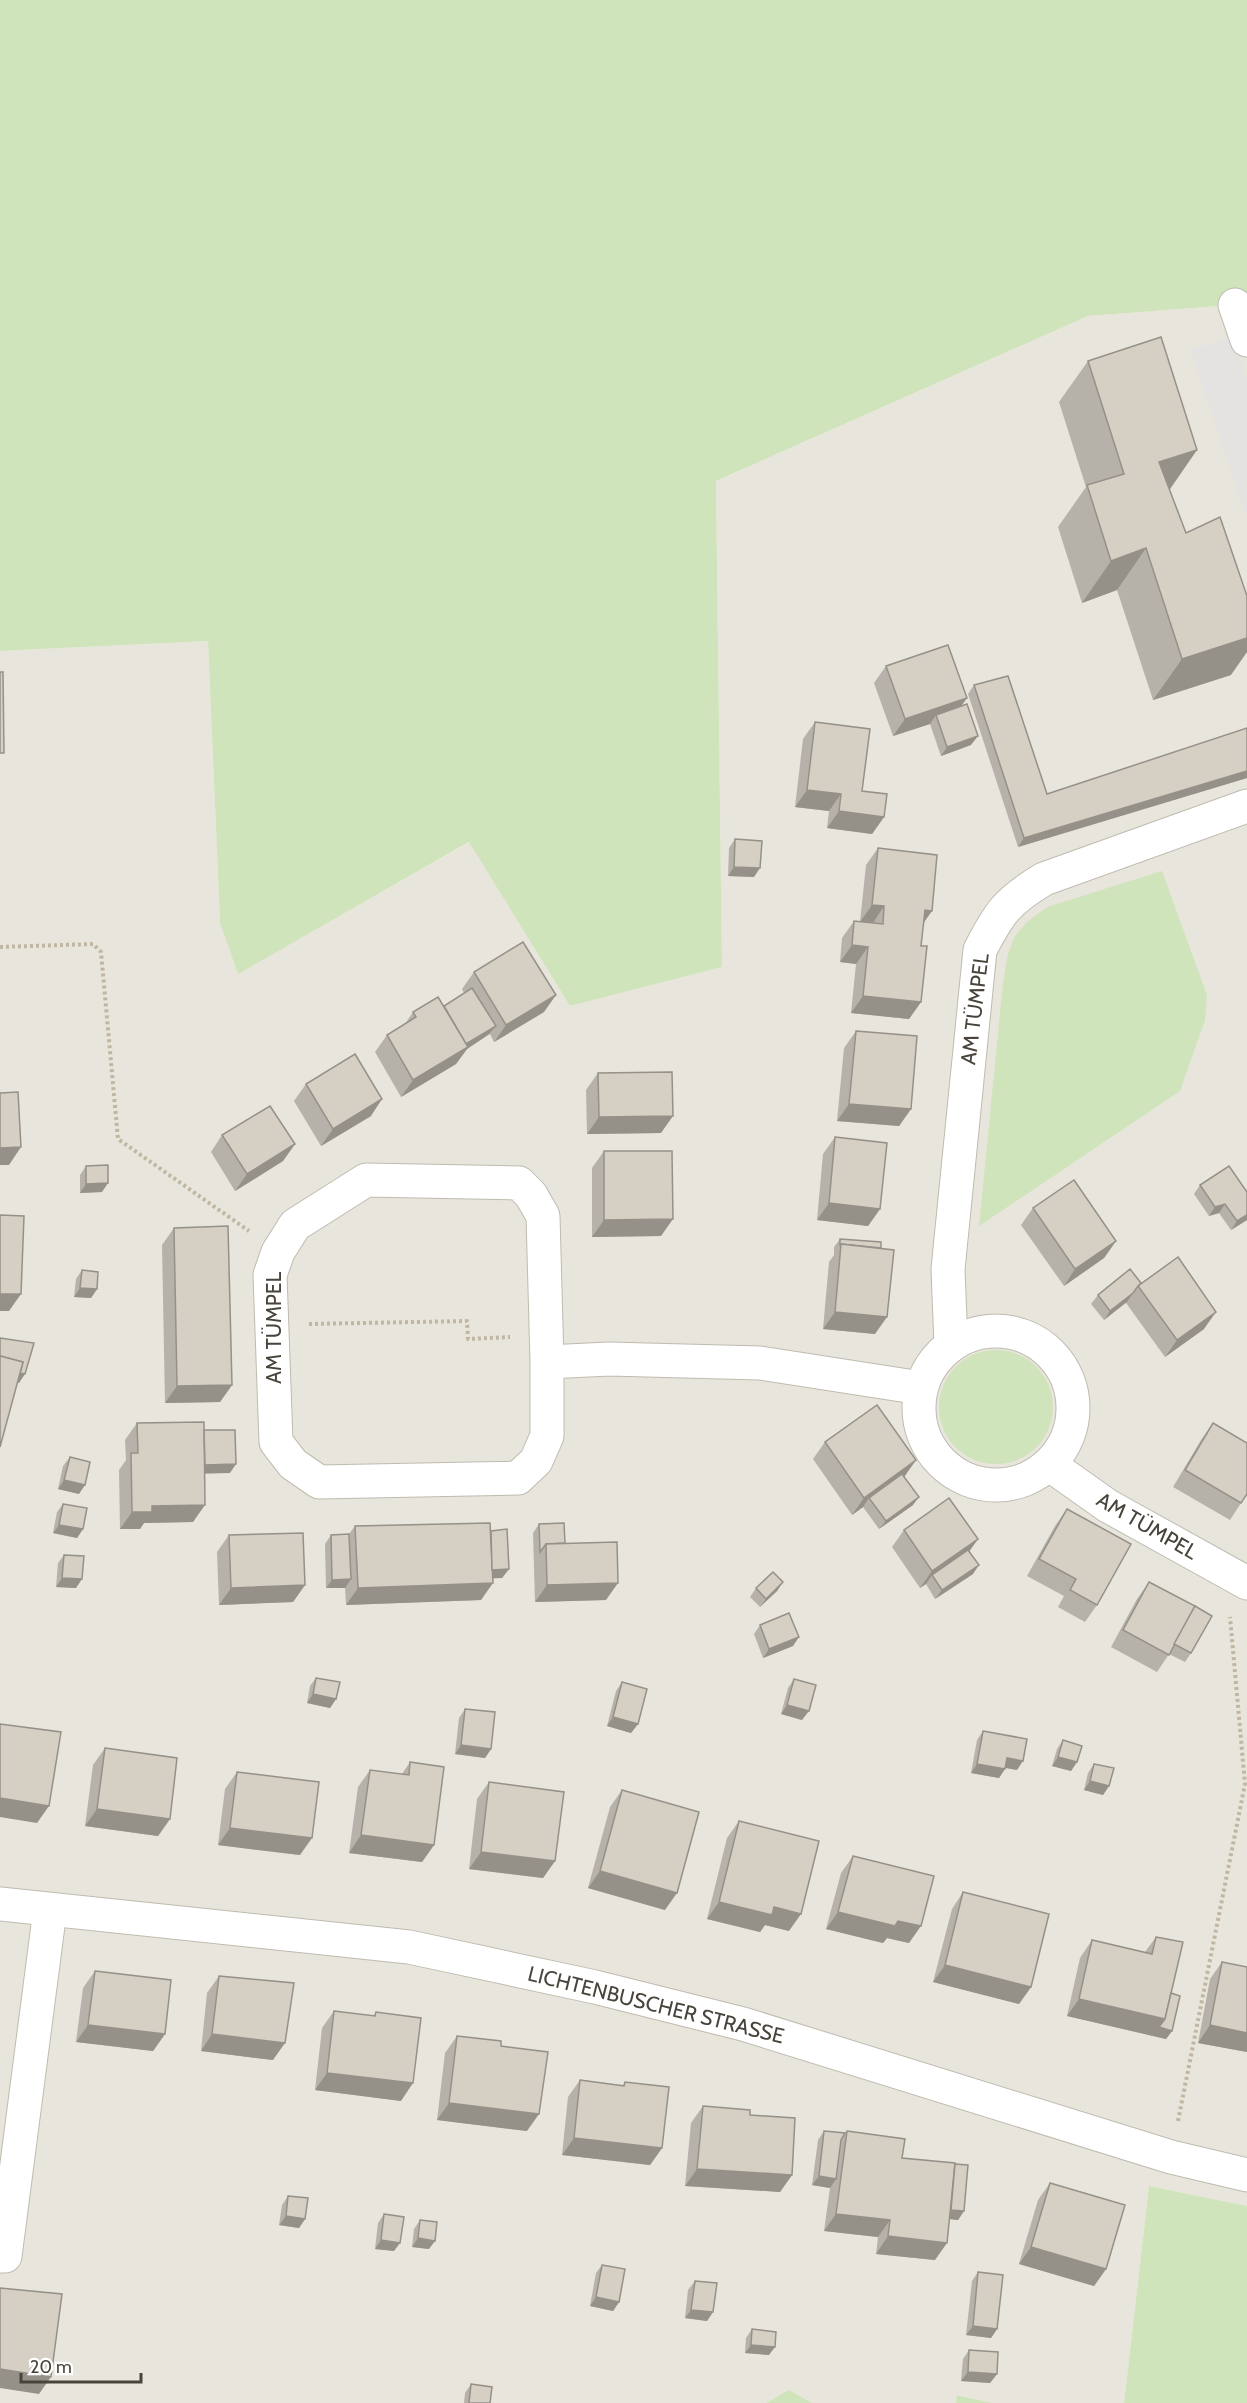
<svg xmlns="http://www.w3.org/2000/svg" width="1247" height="2403" viewBox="0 0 1247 2403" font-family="Cabin,sans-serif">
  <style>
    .residential { fill: #e8e5dc }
    .green { fill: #d0e4bb }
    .parking { fill: #e4e3e1 }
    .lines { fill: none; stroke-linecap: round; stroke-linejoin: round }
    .minor-casing { stroke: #bfbbb0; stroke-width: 35 }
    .tertiary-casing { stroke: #bfbbb0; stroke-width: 35 }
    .path { stroke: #c0b7a3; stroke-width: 4; stroke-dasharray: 3 3; stroke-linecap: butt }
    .minor { stroke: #fff; stroke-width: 33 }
    .tertiary { stroke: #fff; stroke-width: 33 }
    .wall { fill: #b7b2a9 }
    .shaded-wall { fill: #959189 }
    .building { fill: #d5cfc4; stroke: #959189; stroke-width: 1.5 }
    .labels { text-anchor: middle; stroke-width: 4.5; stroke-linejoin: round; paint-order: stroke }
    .street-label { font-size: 21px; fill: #49443b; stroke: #fff }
  </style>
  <rect width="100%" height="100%" fill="#f5f3ed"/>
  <path class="residential" d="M1247,304V2206L1149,2186L1124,2403H993L958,2395L956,2403H812L789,2390L766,2403H0V651L208,641L220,923L238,973L470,842L570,1006L722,967L716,481L1088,316Z"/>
  <g class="green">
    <path d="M0,0H1247V304L1088,316L716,481L722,967L570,1006L469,842L238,974L220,923L208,641L0,651Z"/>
    <path d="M1162,871L1207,995L1205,1020L1180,1091L979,1226L1003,983L1008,953L1015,936L1027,922L1047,907Z"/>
    <circle cx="996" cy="1407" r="57"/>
    <path d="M1149,2186L1247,2206V2403H1124Z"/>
    <path d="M789,2390L812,2403H766Z"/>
    <path d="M957,2395L993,2403H956Z"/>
  </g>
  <path class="parking" d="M1232,337L1247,381V517L1190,350Z"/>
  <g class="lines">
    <g class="minor-casing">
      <g id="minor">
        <path d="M1235,305L1247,340"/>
        <circle cx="996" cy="1408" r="77"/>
        <path d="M951,1345L948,1269L980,950C999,913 1007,901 1044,879L1247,806"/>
        <path d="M547,1362V1436L536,1461L518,1478L319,1482L293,1464L276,1442L270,1275L278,1252L295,1225L366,1180L519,1183L531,1195L543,1216L547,1362L609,1359L760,1363L921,1388"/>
        <path d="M1050,1465L1108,1506L1247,1583"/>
        <path d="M0,2256H5L50,1910"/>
      </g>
    </g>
    <g class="tertiary-casing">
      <path id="tertiary" d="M0,1904L409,1947L595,1987L743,2024L1171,2157L1247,2175"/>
    </g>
    <g class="path">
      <path d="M0,947L93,944L101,952L118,1139L249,1231"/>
      <path d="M309,1324L467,1321L468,1339L510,1337"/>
      <path d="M1178,2121L1245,1784L1230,1617"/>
    </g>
    <use href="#minor" class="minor"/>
    <use href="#tertiary" class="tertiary"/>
  </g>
  <g class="wall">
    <path d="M1088,361L1170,490L1231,675L1153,700L1117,590L1082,603L1058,527L1086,487L1059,402Z"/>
    <path d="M886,666L961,706L971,745L941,756L930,724L893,736L874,683Z"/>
    <path d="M974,685L1047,794L1247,728V778L1018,847L968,694Z"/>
    <path d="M815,722L862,791L884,817L872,834L827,828L829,811L795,807L803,739Z"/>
    <path d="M735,839L754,877L728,876L729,848Z"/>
    <path d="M878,848L923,923L921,946V1002L909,1019L851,1013L856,964L840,962L842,938L854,921L860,922L866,865Z"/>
    <path d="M474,972L544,1012L494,1042L490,1034L467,1049L456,1064L401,1097L375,1052L387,1035L405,1024L413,1012L444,1006L464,993L462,989Z"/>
    <path d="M856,1031L911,1109L899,1126L837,1121L844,1048Z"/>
    <path d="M598,1073L661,1133L587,1134L586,1090Z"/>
    <path d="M306,1084L371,1116L321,1146L294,1101Z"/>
    <path d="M222,1135L295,1144L283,1161L235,1191L211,1152Z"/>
    <path d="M835,1137L880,1209L868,1226L817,1220L823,1154Z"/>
    <path d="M604,1151L661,1236L592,1237V1168Z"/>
    <path d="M86,1166L102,1192L80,1193V1175Z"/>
    <path d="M1200,1185L1247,1220L1231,1230L1219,1213L1209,1216L1194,1194Z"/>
    <path d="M1033,1208L1116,1241L1104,1258L1064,1286L1021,1225Z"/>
    <path d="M174,1228L232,1385L220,1402L165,1403L162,1245Z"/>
    <path d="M840,1239L875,1334L823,1329L829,1262L834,1255V1247Z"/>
    <path d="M82,1270L97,1289L91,1298L74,1297L76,1279Z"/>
    <path d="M1141,1283L1204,1329L1165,1357L1126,1303L1127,1301L1104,1320L1091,1304L1098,1295Z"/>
    <path d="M137,1423L204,1430L230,1473H205L193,1522L144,1523L140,1529H120L119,1470L126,1460L125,1440Z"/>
    <path d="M1213,1423L1241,1503L1230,1520L1173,1487L1201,1440Z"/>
    <path d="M825,1442L916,1460L904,1477L913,1505L879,1529L863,1507L852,1515L813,1459Z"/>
    <path d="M70,1457L79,1494L58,1489L63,1466Z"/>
    <path d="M63,1504L83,1529L77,1538L53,1533L57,1512Z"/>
    <path d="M1067,1509L1097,1605L1085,1622L1058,1607L1064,1596L1027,1576L1055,1526Z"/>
    <path d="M539,1524L565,1543L606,1600L535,1602L533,1533Z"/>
    <path d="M355,1526L491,1531L509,1569L502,1578H492L481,1600L346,1605L345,1587L326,1588L325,1544L331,1535L349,1534Z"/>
    <path d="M904,1530L978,1539L969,1551L973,1574L935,1599L926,1584L920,1588L892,1547Z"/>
    <path d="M229,1535L305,1585L293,1602L219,1605L217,1552Z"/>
    <path d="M64,1555L76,1588L56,1587L58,1563Z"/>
    <path d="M783,1582L777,1591L760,1607L750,1597L756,1588Z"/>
    <path d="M1149,1582L1191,1653L1185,1662L1169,1654L1157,1672L1111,1647L1137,1599Z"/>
    <path d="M760,1625L793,1646L763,1658L754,1634Z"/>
    <path d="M316,1678L336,1699L330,1708L307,1703L310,1686Z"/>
    <path d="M794,1679L802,1720L781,1714L788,1688Z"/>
    <path d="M622,1682L638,1724L631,1733L607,1726L616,1691Z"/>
    <path d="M465,1709L491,1749L485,1758L455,1754L459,1718Z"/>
    <path d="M983,1731L1017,1770L1005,1768L999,1778L971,1773L977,1740Z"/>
    <path d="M1063,1740L1077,1762L1071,1771L1052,1766L1057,1749Z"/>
    <path d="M105,1748L170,1819L158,1836L85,1826L93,1765Z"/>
    <path d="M410,1762L434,1845L422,1862L349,1853L358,1787L370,1770L402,1774Z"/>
    <path d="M1094,1764L1109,1786L1103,1795L1084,1790L1088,1773Z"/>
    <path d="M237,1772L300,1855L218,1845L225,1789Z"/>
    <path d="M489,1782L555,1861L543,1878L469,1869L477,1799Z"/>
    <path d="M622,1790L665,1910L588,1888L610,1807Z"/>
    <path d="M739,1821L789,1931L765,1925L760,1932L707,1919L727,1838Z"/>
    <path d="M853,1856L909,1943L887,1938L883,1943L826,1929L841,1873Z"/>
    <path d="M963,1892L1031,1987L1019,2004L933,1982L952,1909Z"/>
    <path d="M1156,1937L1171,1993L1172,2031L1166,2039L1067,2016L1080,1958L1092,1940L1145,1952Z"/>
    <path d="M1222,1962L1247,2052L1198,2043L1210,1979Z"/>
    <path d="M95,1971L165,2034L153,2051L76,2042L83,1988Z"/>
    <path d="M219,1976L273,2060L201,2051L207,1993Z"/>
    <path d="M334,2011L373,2016L376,2012L401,2101L315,2090L322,2028Z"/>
    <path d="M457,2036L501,2046L527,2131L437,2120L445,2053Z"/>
    <path d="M580,2080L623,2085L625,2082L662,2148L650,2165L562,2155L568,2097Z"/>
    <path d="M703,2106L750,2115L792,2175L780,2192L685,2186L691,2123Z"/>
    <path d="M824,2131L845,2133L847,2131L902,2158L964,2211L958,2220L950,2219L935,2260L876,2254L878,2237L824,2231L830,2188L812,2185L818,2140Z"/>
    <path d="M1050,2183L1106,2269L1094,2286L1019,2264L1038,2200Z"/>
    <path d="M288,2196L305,2219L299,2228L279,2225L282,2205Z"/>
    <path d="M384,2214L394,2251L375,2249L378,2223Z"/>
    <path d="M420,2220L429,2249L412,2247L414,2229Z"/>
    <path d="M602,2265L619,2302L613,2311L590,2306L596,2273Z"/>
    <path d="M978,2272L997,2329L991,2338L966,2335L972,2281Z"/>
    <path d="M695,2281L713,2312L707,2321L685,2318L688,2290Z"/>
    <path d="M752,2329L769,2355L745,2353L746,2338Z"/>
    <path d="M969,2350L997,2374L990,2383L961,2381L963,2359Z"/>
    <path d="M471,2384L490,2403H464L465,2393Z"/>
  </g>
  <g class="shaded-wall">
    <path d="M1197,450L1168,492L1159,462Z"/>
    <path d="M1146,548L1117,590L1082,603L1111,561Z"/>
    <path d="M1247,638V652L1231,675L1153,700L1182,659Z"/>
    <path d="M967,698L955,715H936L930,724L893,736L905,719Z"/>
    <path d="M978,736L971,745L941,756L947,747Z"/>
    <path d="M1247,771V778L1018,847L1024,838Z"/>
    <path d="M807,790L841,794L829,811L795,807Z"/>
    <path d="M839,811L884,817L872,834L827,828Z"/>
    <path d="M734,867L760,868L754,877L728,876Z"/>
    <path d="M872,905L884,906L873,923L860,922Z"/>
    <path d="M925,910L932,911L920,928Z"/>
    <path d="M852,945L868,947L856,964L840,962Z"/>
    <path d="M556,995L544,1012L494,1042L506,1025Z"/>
    <path d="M863,996L921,1002L909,1019L851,1013Z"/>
    <path d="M496,1026L489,1034L467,1049L456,1064L401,1097L413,1080L459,1049Z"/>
    <path d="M382,1099L371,1116L321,1146L333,1129Z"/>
    <path d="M849,1104L911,1109L899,1126L837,1121Z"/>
    <path d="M673,1116L661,1133L587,1134L599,1117Z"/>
    <path d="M295,1144L283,1161L235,1191L247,1174Z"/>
    <path d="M21,1147L9,1165H0V1148Z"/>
    <path d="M108,1183L102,1192L80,1193L86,1184Z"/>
    <path d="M829,1203L880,1209L868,1226L817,1220Z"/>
    <path d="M1225,1204L1219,1213L1209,1216L1215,1207Z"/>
    <path d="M1247,1215V1220L1231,1230L1237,1221Z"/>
    <path d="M673,1219L661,1236L592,1237L604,1220Z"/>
    <path d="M1116,1241L1104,1258L1064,1286L1075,1269Z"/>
    <path d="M80,1288L97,1289L91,1298L74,1297Z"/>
    <path d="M1133,1293L1127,1302L1104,1320L1110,1311Z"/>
    <path d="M0,1294H21L9,1311H0Z"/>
    <path d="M835,1312L887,1317L875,1334L823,1329Z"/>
    <path d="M1216,1312L1204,1329L1165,1357L1177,1340Z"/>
    <path d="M0,1366L25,1374L19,1383L0,1377Z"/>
    <path d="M232,1385L220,1402L165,1403L177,1386Z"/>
    <path d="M916,1460L904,1477L869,1498L863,1507L852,1515L864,1498Z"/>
    <path d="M236,1464L230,1473L193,1474L199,1465Z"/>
    <path d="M64,1480L85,1485L79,1494L58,1489Z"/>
    <path d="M919,1497L913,1505L879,1529L886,1521Z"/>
    <path d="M205,1505L193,1522L144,1523L140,1529H120L132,1512L152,1506Z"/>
    <path d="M59,1525L83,1529L77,1538L53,1533Z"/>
    <path d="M978,1539L966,1556L932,1575L926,1584L920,1588L932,1571Z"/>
    <path d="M979,1565L973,1574L935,1599L942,1590Z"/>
    <path d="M509,1569L502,1578L480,1579L486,1570Z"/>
    <path d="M62,1578L82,1579L76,1588L56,1587Z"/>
    <path d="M351,1579L345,1588H326L332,1580Z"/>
    <path d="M783,1582L777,1591L760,1607L766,1599Z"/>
    <path d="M493,1583L481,1600L346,1605L358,1588Z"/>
    <path d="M618,1583L606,1600L535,1602L547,1585Z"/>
    <path d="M305,1585L293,1602L219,1605L231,1588Z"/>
    <path d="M799,1637L793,1646L763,1658L769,1649Z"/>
    <path d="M313,1694L336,1699L330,1708L307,1703Z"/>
    <path d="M787,1705L809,1711L802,1720L781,1714Z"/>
    <path d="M613,1717L638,1724L631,1733L607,1726Z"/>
    <path d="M461,1745L491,1749L485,1758L455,1754Z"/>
    <path d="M1058,1757L1077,1762L1071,1771L1052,1766Z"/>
    <path d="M1007,1758L1023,1761L1017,1770L1001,1767Z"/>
    <path d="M977,1764L1005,1769L999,1778L971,1773Z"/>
    <path d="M1090,1781L1109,1786L1103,1795L1084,1790Z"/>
    <path d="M0,1798L49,1806L37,1823L0,1817Z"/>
    <path d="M97,1809L170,1819L158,1836L85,1826Z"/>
    <path d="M230,1828L312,1838L300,1855L218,1845Z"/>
    <path d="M361,1835L434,1845L422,1862L349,1853Z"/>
    <path d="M481,1852L555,1861L543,1878L469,1869Z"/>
    <path d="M600,1871L677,1893L665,1910L588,1888Z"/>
    <path d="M719,1902L774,1907L801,1914L789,1931L765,1925L760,1932L707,1919Z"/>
    <path d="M838,1912L898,1921L921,1926L909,1943L887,1938L883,1943L826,1929Z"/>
    <path d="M945,1965L1031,1987L1019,2004L933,1982Z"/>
    <path d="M1079,1999L1165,2019L1172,2031L1166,2039L1067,2016Z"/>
    <path d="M88,2025L165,2034L153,2051L76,2042Z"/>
    <path d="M1210,2025L1247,2033V2052L1198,2043Z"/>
    <path d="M212,2034L285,2043L273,2060L201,2051Z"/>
    <path d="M327,2073L413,2083L401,2101L315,2090Z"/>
    <path d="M449,2103L539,2114L527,2131L437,2120Z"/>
    <path d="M574,2138L662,2148L650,2165L562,2155Z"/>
    <path d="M697,2169L792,2175L780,2192L685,2186Z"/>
    <path d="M819,2176L836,2179L830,2188L812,2185Z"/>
    <path d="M946,2209L964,2211L958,2220L940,2218Z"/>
    <path d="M836,2214L890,2220L878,2237L824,2231Z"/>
    <path d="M286,2216L305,2219L299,2228L279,2225Z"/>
    <path d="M888,2236L947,2243L935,2260L876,2254Z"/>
    <path d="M418,2238L435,2241L429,2249L412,2247Z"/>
    <path d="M381,2240L400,2243L394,2251L375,2249Z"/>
    <path d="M1031,2247L1106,2269L1094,2286L1019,2264Z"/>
    <path d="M596,2297L619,2302L613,2311L590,2306Z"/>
    <path d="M691,2310L713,2312L707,2321L685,2318Z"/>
    <path d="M973,2326L997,2329L991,2338L966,2335Z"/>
    <path d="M751,2345L775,2347L769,2355L745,2353Z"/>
    <path d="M0,2369L51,2377L39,2394L0,2388Z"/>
    <path d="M968,2372L997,2374L990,2383L961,2381Z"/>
  </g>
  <g class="building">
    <path d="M1161,337L1197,450L1159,462L1186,533L1220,517L1247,596V638L1182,659L1146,548L1111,561L1087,485L1124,474L1088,361Z"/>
    <path d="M948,645L967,698L905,719L886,666Z"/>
    <path d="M0,672H3L4,753H0Z"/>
    <path d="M1008,676L1047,794L1247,728V771L1024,838L974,685Z"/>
    <path d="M967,704L978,736L947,747L936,715Z"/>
    <path d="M815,722L870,729L862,791L887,794L884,817L839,811L841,794L807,790Z"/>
    <path d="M735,839L762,841L760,868L734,867Z"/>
    <path d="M878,848L937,855L932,911L925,910L921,946H927L921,1002L863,996L868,947L852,945L854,921L883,924L884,906L872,905Z"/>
    <path d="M523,942L556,995L506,1025L474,972Z"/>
    <path d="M472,988L496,1026L466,1044L444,1006Z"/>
    <path d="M438,997L468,1047L413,1080L387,1035L416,1017L413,1012Z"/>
    <path d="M856,1031L917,1036L911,1109L849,1104Z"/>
    <path d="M355,1054L382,1099L333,1129L306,1084Z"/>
    <path d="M672,1072L673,1116L599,1117L598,1073Z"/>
    <path d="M18,1092L21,1147L0,1148V1093Z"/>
    <path d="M270,1106L295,1144L247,1174L222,1135Z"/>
    <path d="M835,1137L887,1143L880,1209L829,1203Z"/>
    <path d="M604,1151H672L673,1219L604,1220Z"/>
    <path d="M108,1165V1183L86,1184V1166Z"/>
    <path d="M1229,1166L1247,1192V1215L1237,1221L1225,1204L1215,1207L1200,1185Z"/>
    <path d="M1074,1180L1116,1241L1075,1269L1033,1208Z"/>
    <path d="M0,1215L24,1216L21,1294H0Z"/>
    <path d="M228,1226L232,1385L177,1386L174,1228Z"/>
    <path d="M840,1239L881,1242V1248L841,1244L840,1246Z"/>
    <path d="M841,1244L894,1250L887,1317L835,1312Z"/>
    <path d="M1178,1257L1216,1312L1177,1340L1138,1286Z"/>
    <path d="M1130,1269L1141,1283L1138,1286L1133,1293L1110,1311L1098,1295Z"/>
    <path d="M82,1270L98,1272L97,1289L80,1288Z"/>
    <path d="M0,1338L34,1343L25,1374L20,1373L23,1362L0,1356Z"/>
    <path d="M0,1356L23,1362L0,1447Z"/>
    <path d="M877,1405L916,1460L864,1498L825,1442Z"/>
    <path d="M204,1422L205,1505L152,1506V1512H132L131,1453H138L137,1423Z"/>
    <path d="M1213,1423L1247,1443V1494L1241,1503L1185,1470Z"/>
    <path d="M204,1430H235L236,1464L205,1465Z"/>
    <path d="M70,1457L90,1462L85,1485L64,1480Z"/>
    <path d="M902,1474L919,1497L886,1521L869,1498Z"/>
    <path d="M949,1498L978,1539L932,1571L904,1530Z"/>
    <path d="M63,1504L87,1508L83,1529L59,1525Z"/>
    <path d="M1067,1509L1131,1544L1097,1605L1070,1590L1076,1579L1039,1559Z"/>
    <path d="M490,1523L493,1583L358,1588L355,1526Z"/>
    <path d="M564,1523L565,1543L546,1544L540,1552L539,1524Z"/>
    <path d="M507,1529L509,1569L492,1570L491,1531Z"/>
    <path d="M303,1533L305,1585L231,1588L229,1535Z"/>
    <path d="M349,1534L351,1579L332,1580L331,1535Z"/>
    <path d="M617,1542L618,1583L547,1585L546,1544Z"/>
    <path d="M968,1550L979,1565L942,1590L932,1575Z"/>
    <path d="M64,1555L84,1556L82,1579L62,1578Z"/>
    <path d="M773,1572L783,1582L766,1599L756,1588Z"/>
    <path d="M1149,1582L1195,1606L1169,1655L1123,1630Z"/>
    <path d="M1195,1606L1212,1616L1191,1653L1174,1644Z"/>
    <path d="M789,1613L799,1637L769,1649L760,1625Z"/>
    <path d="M316,1678L340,1682L336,1699L313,1694Z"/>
    <path d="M794,1679L816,1685L809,1711L787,1705Z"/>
    <path d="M622,1682L647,1689L638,1724L613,1717Z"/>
    <path d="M465,1709L495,1712L491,1749L461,1745Z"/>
    <path d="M0,1724L61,1732L49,1806L0,1798Z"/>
    <path d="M983,1731L1027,1739L1023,1761L1007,1758L1005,1769L977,1764Z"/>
    <path d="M1063,1740L1082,1746L1077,1762L1058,1757Z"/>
    <path d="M105,1748L177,1758L170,1819L97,1809Z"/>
    <path d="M410,1762L444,1767L434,1845L361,1835L370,1770L409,1775Z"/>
    <path d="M1094,1764L1114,1768L1109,1786L1090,1781Z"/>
    <path d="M237,1772L319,1782L312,1838L230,1828Z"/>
    <path d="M489,1782L564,1792L555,1861L481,1852Z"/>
    <path d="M622,1790L699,1812L677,1893L600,1871Z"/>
    <path d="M739,1821L819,1841L801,1914L774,1907L772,1915L719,1902Z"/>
    <path d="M853,1856L934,1876L921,1926L898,1921L895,1926L838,1912Z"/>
    <path d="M963,1892L1049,1914L1031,1987L945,1965Z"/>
    <path d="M1156,1937L1183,1942L1165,2019L1079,1999L1092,1940L1152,1954Z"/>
    <path d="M1222,1962L1247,1967V2033L1210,2025Z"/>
    <path d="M95,1971L171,1980L165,2034L88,2025Z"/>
    <path d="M219,1976L294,1983L285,2043L212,2034Z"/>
    <path d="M1171,1993L1180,1996L1172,2031L1159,2027L1165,2019Z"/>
    <path d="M334,2011L375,2016L376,2012L421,2018L413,2083L327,2073Z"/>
    <path d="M457,2036L501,2041V2046L548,2052L539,2114L449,2103Z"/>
    <path d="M580,2080L624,2086L625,2082L669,2087L662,2148L574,2138Z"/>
    <path d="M703,2106L750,2110V2115L795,2118L792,2175L697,2169Z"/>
    <path d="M824,2131L845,2133L841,2140L836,2179L819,2176Z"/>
    <path d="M847,2131L905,2139L902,2158L955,2163L947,2243L888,2236L890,2220L836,2214Z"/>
    <path d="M955,2164L968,2165L964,2211L951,2210Z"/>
    <path d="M1050,2183L1125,2205L1106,2269L1031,2247Z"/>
    <path d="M288,2196L308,2198L305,2219L286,2216Z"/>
    <path d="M384,2214L404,2217L400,2243L381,2240Z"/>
    <path d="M420,2220L437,2222L435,2241L418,2238Z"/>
    <path d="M602,2265L625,2269L619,2302L596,2297Z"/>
    <path d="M978,2272L1003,2275L997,2329L973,2326Z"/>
    <path d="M695,2281L717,2283L713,2312L691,2310Z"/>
    <path d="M0,2288L62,2294L51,2377L0,2369Z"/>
    <path d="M752,2329L776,2332L775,2347L751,2345Z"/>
    <path d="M969,2350L998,2352L997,2374L968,2372Z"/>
    <path d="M471,2384L492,2387L490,2403H469Z"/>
  </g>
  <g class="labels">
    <g class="street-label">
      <text transform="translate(975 1009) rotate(-83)" y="7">AM TÜMPEL</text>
      <text transform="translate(274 1328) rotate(-90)" y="7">AM TÜMPEL</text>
      <text transform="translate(1147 1526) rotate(30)" y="7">AM TÜMPEL</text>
      <text transform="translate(656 2005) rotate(14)" y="7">LICHTENBUSCHER STRASSE</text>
    </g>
  </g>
  <path d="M21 2373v9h120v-9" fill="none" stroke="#49443b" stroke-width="3"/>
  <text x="30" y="2373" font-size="18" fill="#49443b" stroke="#ffffff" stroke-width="4.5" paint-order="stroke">20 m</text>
</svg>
